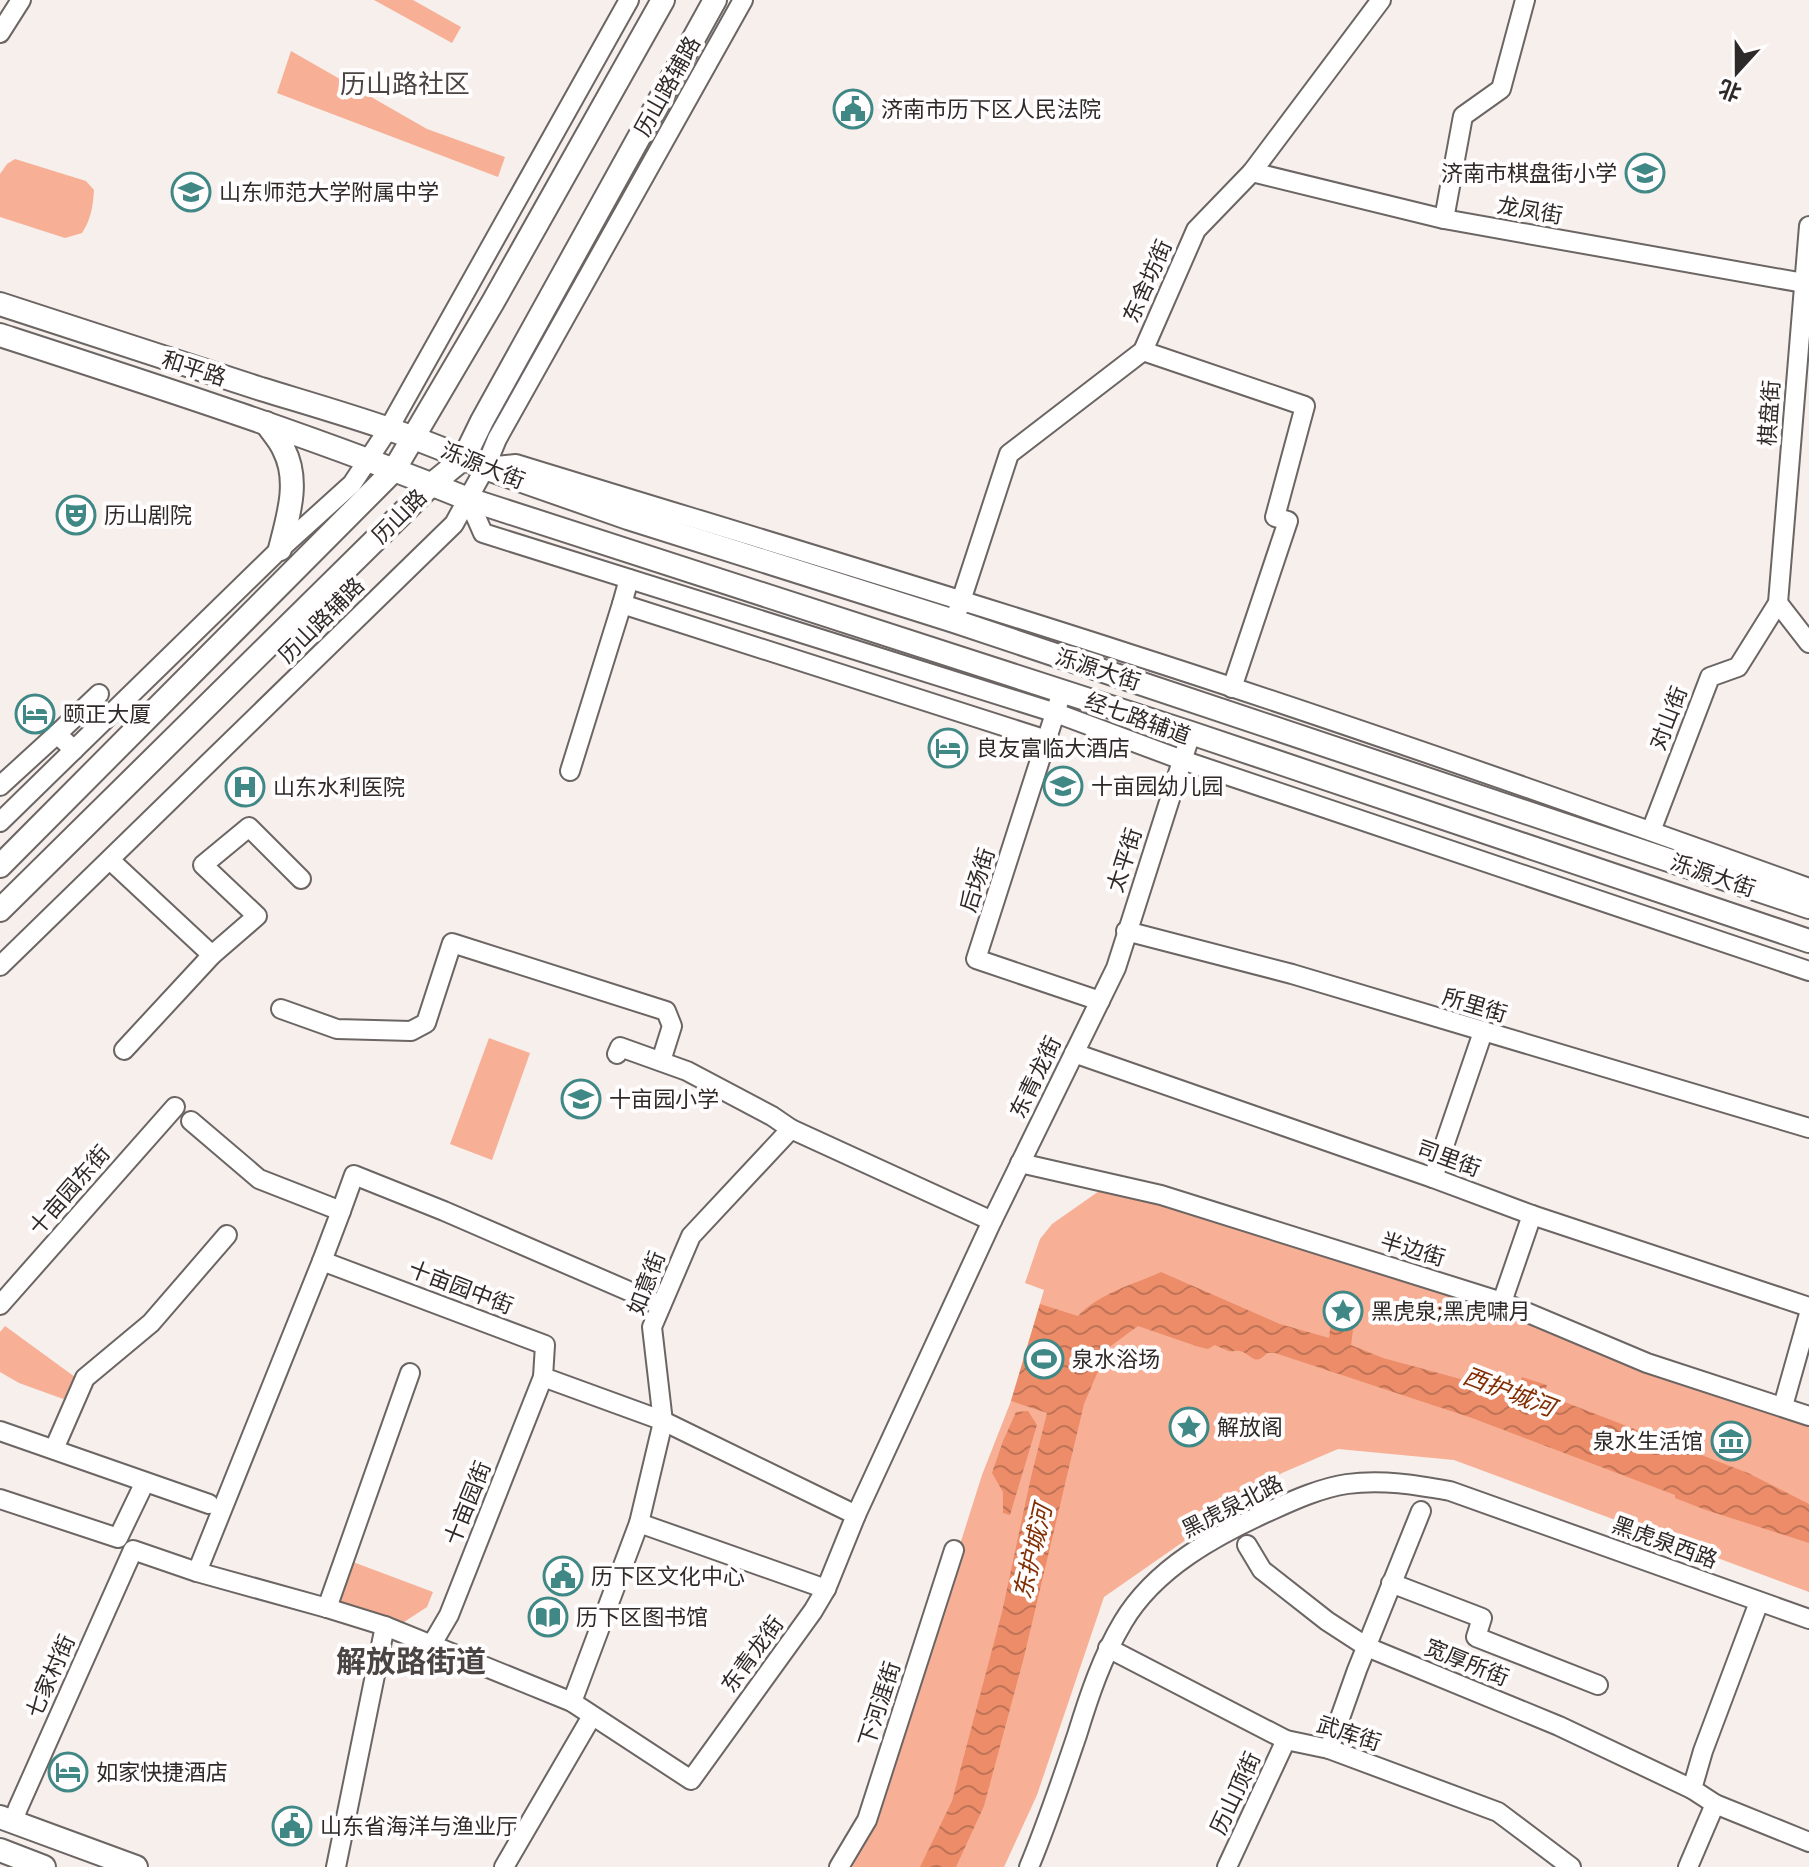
<svg xmlns="http://www.w3.org/2000/svg" width="1809" height="1867" viewBox="0 0 1809 1867" font-family="Poppins,'Noto Sans SC',sans-serif">
  <style>
    .green { fill: #f7b096 }
    .water { fill: url(#water-waves) }
    .lines { fill: none; stroke-linecap: round; stroke-linejoin: round }
    .minor-casing { stroke: #6b6563; stroke-width: 22 }
    .major-casing { stroke: #6b6563; stroke-width: 26 }
    .minor { stroke: #fff; stroke-width: 18 }
    .major { stroke: #fff; stroke-width: 22 }
    .labels { text-anchor: middle; stroke-width: 8; stroke-linejoin: round; paint-order: stroke }
    .street-label { font-size: 22px; fill: #2d2a29; stroke: #fffdfd }
    .poi-label { font-size: 22px; fill: #2d2a29; stroke: #fffdfd; text-anchor: start }
    .water-label { font-size: 24px; font-style: italic; fill: #822d02; stroke: #fffdfd }
    .quarter-label { font-size: 26px; fill: #4a4442; stroke: #fffdfd }
    .district-label { font-size: 30px; font-weight: bold; fill: #4a4442; stroke: #fffdfd }
  </style>
  <defs>
    <pattern id="water-waves" width="16" height="10" patternUnits="userSpaceOnUse" patternTransform="scale(2)"><rect width="16" height="10" fill="#ec8c68"/><path d="M0 5q4-4 8 0t8 0" fill="none" stroke="#c07356"/></pattern>
  </defs>
  <rect width="100%" height="100%" fill="#f6efec"/>
  <g class="green">
    <path d="M374,0H413L461,27L452,43Z"/>
    <path d="M291,51L427,129L505,157L498,177L277,93Z"/>
    <path d="M15,159L86,181L94,190C93,206 91,219 82,233L65,238L0,217V174L7,164Z"/>
    <path d="M489,1038L530,1053L492,1160L450,1144Z"/>
    <path d="M1102,1189L1188,1205L1391,1269L1809,1419V1592L1454,1460L1338,1449L1282,1473L1104,1597L1037,1795L1004,1867H844L872,1822L982,1475L1011,1401L1044,1290L1025,1283L1040,1239L1052,1224Z"/>
    <path d="M5,1326L75,1377L66,1400L19,1383L0,1372V1332Z"/>
    <path d="M353,1562L433,1592L427,1607L401,1624L332,1600Z"/>
  </g>
  <g class="water">
    <path d="M1161,1272L1280,1324L1329,1338L1332,1315L1335,1311C1359,1309 1353,1329 1351,1345L1383,1358L1516,1394L1522,1377L1547,1385L1544,1394L1748,1473L1809,1504V1543L1706,1510L1675,1498V1495L1472,1418L1275,1353H1267C1256,1365 1254,1358 1243,1352C1236,1349 1236,1352 1228,1351C1227,1350 1216,1346 1215,1345L1208,1349L1199,1347L1138,1326L1108,1348L1084,1404L1024,1657L984,1806L956,1867H920L952,1801L1002,1612L1031,1477L1047,1413L1011,1401L1040,1304L1078,1316C1100,1293 1132,1285 1161,1272Z"/>
    <path d="M1028,1411L1037,1425L1010,1515L1003,1513V1492L992,1473L1003,1441L1016,1412Z"/>
  </g>
  <g class="lines">
    <g class="minor-casing">
      <g id="minor">
        <path d="M0,33L21,0"/>
        <path d="M1252,172L1444,219L1809,284"/>
        <path d="M1444,219L1463,116L1501,89L1525,0"/>
        <path d="M1143,351L1305,406L1275,517L1288,521L1232,688"/>
        <path d="M487,467L516,464C721,527 927,588 1130,654C1358,727 1584,807 1809,888"/>
        <path d="M468,499L483,533L1056,713L1182,760L1809,971"/>
        <path d="M629,579L622,604L1047,740"/>
        <path d="M1778,603L1809,643"/>
        <path d="M958,610L1009,454L1143,351L1196,230L1252,172L1381,0"/>
        <path d="M1059,701L976,959L1100,1001"/>
        <path d="M57,734L99,694"/>
        <path d="M570,771L622,604"/>
        <path d="M0,786L57,734L74,750"/>
        <path d="M0,822L280,549L352,484L389,428L629,0"/>
        <path d="M1651,831L1710,677L1738,667L1778,603L1809,226"/>
        <path d="M110,860L212,955L124,1050"/>
        <path d="M1126,931L1292,974L1809,1128"/>
        <path d="M212,955L257,916L203,865L249,827L301,879"/>
        <path d="M0,966L454,524L485,468L497,439L743,0"/>
        <path d="M281,1009L337,1029L411,1031L426,1023L452,943L666,1011L672,1026L661,1061"/>
        <path d="M1074,1053L1433,1178L1532,1215L1809,1307"/>
        <path d="M617,1054L620,1047L687,1071L772,1116L791,1129"/>
        <path d="M191,1121L259,1179L341,1211L322,1261"/>
        <path d="M1020,1163L1161,1195L1502,1302L1647,1363L1809,1416"/>
        <path d="M1433,1178L1483,1032"/>
        <path d="M341,1211L354,1175L444,1211L661,1305"/>
        <path d="M1502,1302L1532,1215"/>
        <path d="M0,1305L175,1107"/>
        <path d="M1783,1406L1809,1314"/>
        <path d="M0,1431L209,1504"/>
        <path d="M54,1449L85,1378L151,1323L227,1235"/>
        <path d="M0,1499L118,1538L145,1482"/>
        <path d="M639,1523L826,1589"/>
        <path d="M1247,1545L1262,1570L1327,1621L1367,1647L1559,1726L1692,1789"/>
        <path d="M197,1572L322,1261L545,1345L543,1377L661,1420L856,1515"/>
        <path d="M1391,1583L1482,1618L1476,1637L1598,1685"/>
        <path d="M1759,1602L1703,1751L1692,1789L1715,1804L1809,1842"/>
        <path d="M327,1608L410,1373"/>
        <path d="M432,1644L449,1615L543,1377"/>
        <path d="M1108,1648L1286,1740L1329,1749L1498,1812L1571,1867"/>
        <path d="M572,1702L639,1523L663,1422L652,1327L691,1236L791,1129L992,1221"/>
        <path d="M1329,1749L1357,1670L1421,1511"/>
        <path d="M13,1822L18,1808L133,1550L197,1572L327,1608L385,1626L572,1702L691,1780L813,1611L826,1589L856,1515L992,1221L1116,968L1191,733"/>
        <path d="M336,1867L385,1626"/>
        <path d="M504,1867L592,1716"/>
        <path d="M839,1867L867,1820L954,1550"/>
        <path d="M1029,1867C1047,1824 1062,1779 1077,1735C1089,1696 1102,1657 1123,1622C1155,1568 1216,1535 1272,1510C1296,1499 1321,1488 1347,1484C1382,1479 1416,1485 1450,1491L1809,1619"/>
        <path d="M1227,1867L1286,1740"/>
        <path d="M1688,1867L1715,1804"/>
      </g>
    </g>
    <g class="major-casing">
      <g id="major">
        <path d="M0,304C87,333 174,361 261,389C336,412 413,433 485,468L628,518L954,621L1809,907"/>
        <path d="M0,335C157,386 315,437 468,499L1191,733L1809,941"/>
        <path d="M266,423C272,432 280,440 284,450C300,481 288,517 280,549"/>
        <path d="M0,866L394,470L493,302L663,0"/>
        <path d="M0,910L432,484L464,458L482,421L715,0"/>
        <path d="M0,1817L136,1867"/>
        <path d="M0,1850L44,1867"/>
      </g>
    </g>
    <use href="#minor" class="minor"/>
    <use href="#major" class="major"/>
  </g>
  <defs>
    <g id="civic-ring" transform="scale(2)"><circle r="9.5" fill="#fffdfd" stroke="#408885" stroke-width="1.5"/><path d="M-.6-6.5H3V-4.5H.6V-3L4-1V1h2V6H-6V1h2V-1L-.6-3ZM-1.2 2.5V6h2.4V2.5Z" fill="#408885"/></g>
    <g id="school-ring" transform="scale(2)"><circle r="9.5" fill="#fffdfd" stroke="#408885" stroke-width="1.5"/><path d="M0-5L7-2L0 1L-7-2ZM-4 1L0 2.5L4 1V4Q0 6-4 4Z" fill="#408885"/></g>
    <g id="theatre-ring" transform="scale(2)"><circle r="9.5" fill="#fffdfd" stroke="#408885" stroke-width="1.5"/><path d="M-5-5.5Q0-4 5-5.5V0Q5 5 0 6Q-5 5-5 0ZM-3.3-2.5H-1v1.5H-3.3ZM1-2.5H3.3v1.5H1ZM-2.8 1Q0 5.5 2.8 1Z" fill="#408885"/></g>
    <g id="hotel-ring" transform="scale(2)"><circle r="9.5" fill="#fffdfd" stroke="#408885" stroke-width="1.5"/><path d="M-6-4.5h1.5V1H6V5H4.5V3h-9V5H-6ZM-4 0a1.8 1.8 0 1 1 3.6 0ZM.5 0V-2.5h3Q6-2.5 6 0Z" fill="#408885"/></g>
    <g id="hospital-ring" transform="scale(2)"><circle r="9.5" fill="#fffdfd" stroke="#408885" stroke-width="1.5"/><path d="M-5-5h3v3.5h4V-5h3V5h-3V1.5h-4V5h-3Z" fill="#408885"/></g>
    <g id="sight-ring" transform="scale(2)"><circle r="9.5" fill="#fffdfd" stroke="#408885" stroke-width="1.5"/><path d="M0-6L1.8-2.2L6-1.7L2.9 1.2L3.7 5.4L0 3.3L-3.7 5.4L-2.9 1.2L-6-1.7L-1.8-2.2Z" fill="#408885"/></g>
    <g id="stadium-ring" transform="scale(2)"><circle r="9.5" fill="#fffdfd" stroke="#408885" stroke-width="1.5"/><path d="M0-5a6.5 5 0 1 0 0 10a6.5 5 0 1 0 0-10ZM-3.5-1.8h7v3.6h-7Z" fill="#408885"/></g>
    <g id="museum-ring" transform="scale(2)"><circle r="9.5" fill="#fffdfd" stroke="#408885" stroke-width="1.5"/><path d="M0-6L6-3V-2H-6V-3ZM-5-1h2V3h-2ZM-1-1h2V3h-2ZM3-1h2V3H3ZM-6 4H6V6H-6Z" fill="#408885"/></g>
    <g id="library-ring" transform="scale(2)"><circle r="9.5" fill="#fffdfd" stroke="#408885" stroke-width="1.5"/><path d="M-6-4Q-3-5.5-.7-3.5V5Q-3 3-6 4ZM6-4Q3-5.5 .7-3.5V5Q3 3 6 4Z" fill="#408885"/></g>
  </defs>
  <g fill-rule="evenodd">
    <use href="#civic-ring" x="853" y="109"/>
    <use href="#school-ring" x="1645" y="173"/>
    <use href="#school-ring" x="191" y="192"/>
    <use href="#theatre-ring" x="76" y="515"/>
    <use href="#hotel-ring" x="35" y="714"/>
    <use href="#hotel-ring" x="948" y="748"/>
    <use href="#school-ring" x="1063" y="786"/>
    <use href="#hospital-ring" x="245" y="787"/>
    <use href="#school-ring" x="581" y="1099"/>
    <use href="#sight-ring" x="1343" y="1311"/>
    <use href="#stadium-ring" x="1044" y="1359"/>
    <use href="#sight-ring" x="1189" y="1427"/>
    <use href="#museum-ring" x="1731" y="1441"/>
    <use href="#civic-ring" x="563" y="1576"/>
    <use href="#library-ring" x="548" y="1617"/>
    <use href="#hotel-ring" x="68" y="1772"/>
    <use href="#civic-ring" x="292" y="1826"/>
  </g>
  <g class="labels">
    <g class="street-label">
      <text transform="translate(667 86) rotate(-61)" y="8">历山路辅路</text>
      <text transform="translate(1530 210) rotate(10)" y="8">龙凤街</text>
      <text transform="translate(1147 281) rotate(-66)" y="8">东舍坊街</text>
      <text transform="translate(194 368) rotate(18)" y="8">和平路</text>
      <text transform="translate(1769 413) rotate(-86)" y="8">棋盘街</text>
      <text transform="translate(483 465) rotate(22)" y="8">泺源大街</text>
      <text transform="translate(399 516) rotate(-45)" y="8">历山路</text>
      <text transform="translate(321 620) rotate(-45)" y="8">历山路辅路</text>
      <text transform="translate(1098 669) rotate(18)" y="8">泺源大街</text>
      <text transform="translate(1138 718) rotate(20)" y="8">经七路辅道</text>
      <text transform="translate(1668 718) rotate(-69)" y="8">对山街</text>
      <text transform="translate(1124 860) rotate(-72)" y="8">太平街</text>
      <text transform="translate(1713 875) rotate(19)" y="8">泺源大街</text>
      <text transform="translate(977 880) rotate(-72)" y="8">后场街</text>
      <text transform="translate(1475 1005) rotate(17)" y="8">所里街</text>
      <text transform="translate(1035 1077) rotate(-64)" y="8">东青龙街</text>
      <text transform="translate(1449 1158) rotate(20)" y="8">司里街</text>
      <text transform="translate(69 1190) rotate(-49)" y="8">十亩园东街</text>
      <text transform="translate(1413 1249) rotate(17)" y="8">半边街</text>
      <text transform="translate(646 1283) rotate(-69)" y="8">如意街</text>
      <text transform="translate(461 1287) rotate(21)" y="8">十亩园中街</text>
      <text transform="translate(467 1503) rotate(-68)" y="8">十亩园街</text>
      <text transform="translate(1232 1506) rotate(-27)" y="8">黑虎泉北路</text>
      <text transform="translate(1665 1542) rotate(20)" y="8">黑虎泉西路</text>
      <text transform="translate(752 1654) rotate(-54)" y="8">东青龙街</text>
      <text transform="translate(1467 1662) rotate(22)" y="8">宽厚所街</text>
      <text transform="translate(50 1676) rotate(-66)" y="8">七家村街</text>
      <text transform="translate(879 1704) rotate(-72)" y="8">下河涯街</text>
      <text transform="translate(1349 1733) rotate(18)" y="8">武库街</text>
      <text transform="translate(1235 1793) rotate(-65)" y="8">历山顶街</text>
    </g>
    <g class="poi-label">
      <text x="881" y="117">济南市历下区人民法院</text>
      <text x="1617" y="181" text-anchor="end">济南市棋盘街小学</text>
      <text x="219" y="200">山东师范大学附属中学</text>
      <text x="104" y="523">历山剧院</text>
      <text x="63" y="722">颐正大厦</text>
      <text x="976" y="756">良友富临大酒店</text>
      <text x="1091" y="794">十亩园幼儿园</text>
      <text x="273" y="795">山东水利医院</text>
      <text x="609" y="1107">十亩园小学</text>
      <text x="1371" y="1319">黑虎泉;黑虎啸月</text>
      <text x="1072" y="1367">泉水浴场</text>
      <text x="1217" y="1435">解放阁</text>
      <text x="1703" y="1449" text-anchor="end">泉水生活馆</text>
      <text x="591" y="1584">历下区文化中心</text>
      <text x="576" y="1625">历下区图书馆</text>
      <text x="96" y="1780">如家快捷酒店</text>
      <text x="320" y="1834">山东省海洋与渔业厅</text>
    </g>
    <g class="water-label">
      <text transform="translate(1509 1392) rotate(21)" y="8">西护城河</text>
      <text transform="translate(1033 1552) rotate(-77)" y="8">东护城河</text>
    </g>
    <g class="quarter-label">
      <text x="405" y="93">历山路社区</text>
    </g>
    <g class="district-label">
      <text x="411" y="1672">解放路街道</text>
    </g>
  </g>
  <g transform="translate(1737 72) rotate(201)" stroke="#fffdfd" stroke-width="6" paint-order="stroke">
  <path d="M0-6L14 30L0 20L-14 30Z" fill="#2d2a29"/>
  <text y="-12" font-size="22" font-weight="bold" text-anchor="middle" fill="#2d2a29">北</text>
  </g>
</svg>
